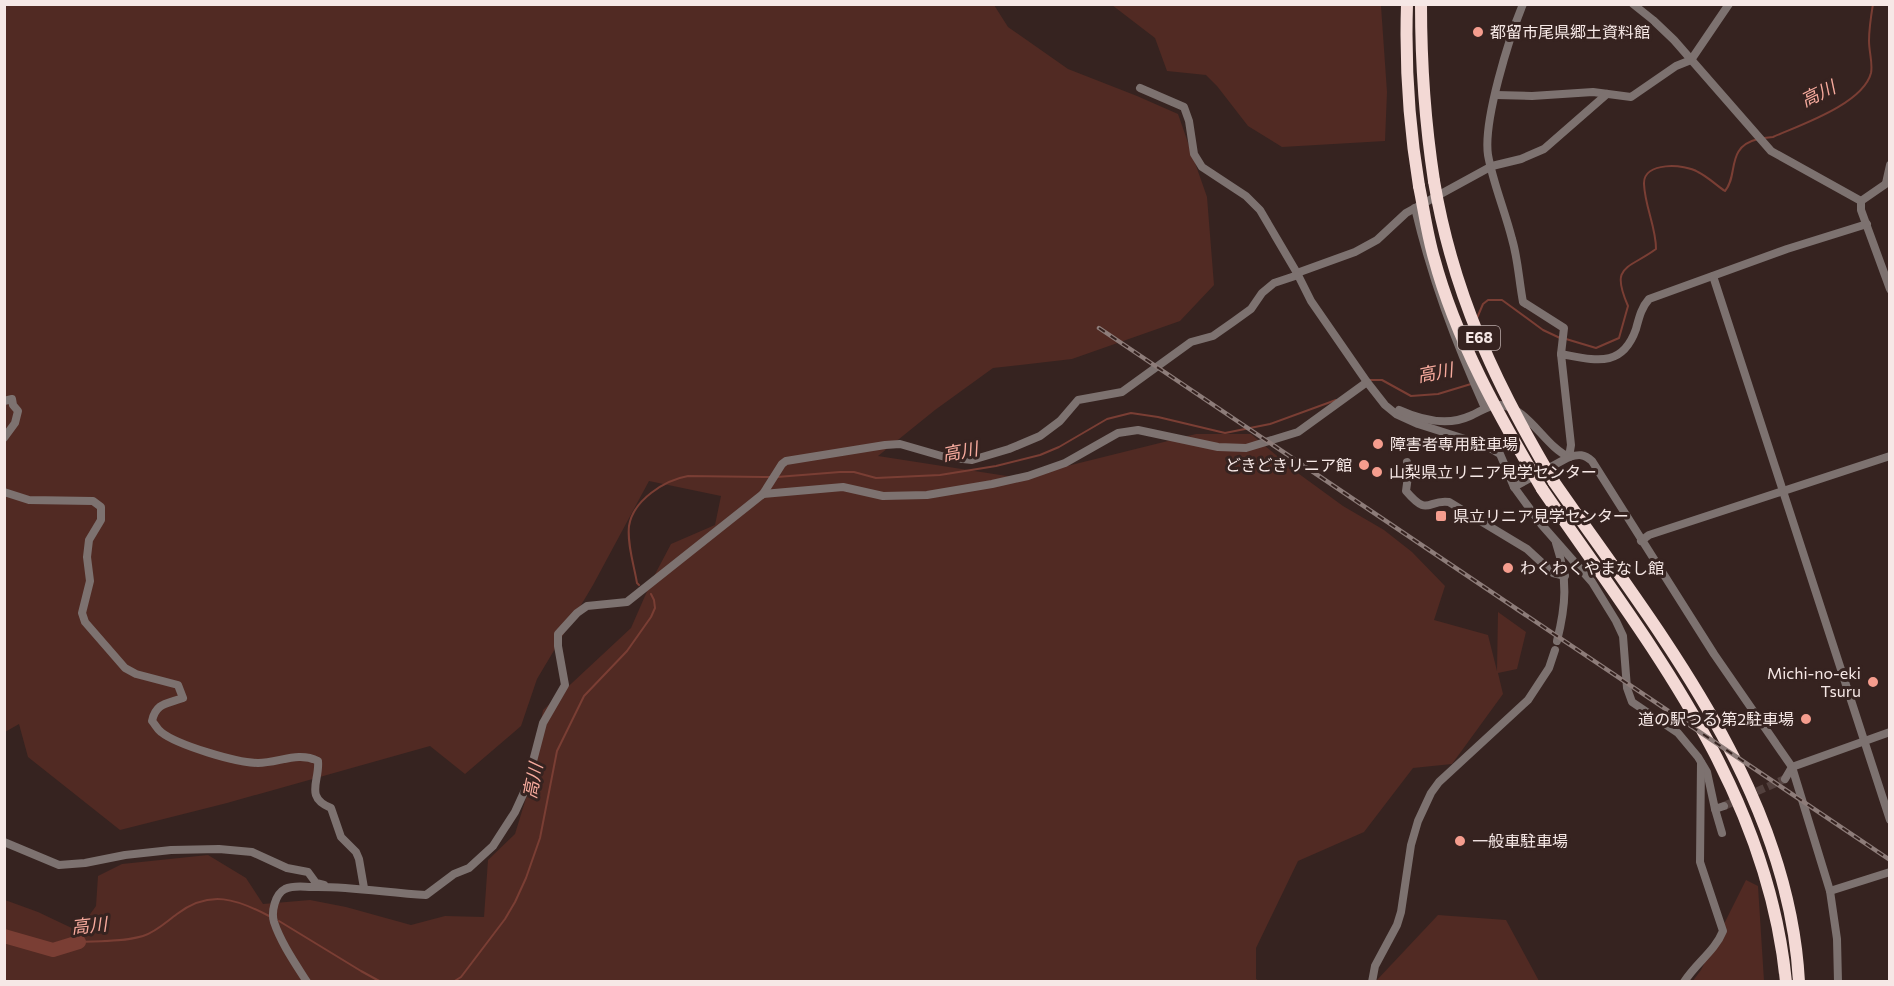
<svg xmlns="http://www.w3.org/2000/svg" width="1894" height="986" viewBox="0 0 1894 986" font-family="Commissioner,'Noto Sans JP',sans-serif">
  <style>
    .green { fill: #512a23 }
    .lines { fill: none; stroke-linecap: round; stroke-linejoin: round }
    .stream { stroke: #7a3e34; stroke-width: 2 }
    .river { stroke: #7a3e34; stroke-width: 14 }
    .minor-tunnel { stroke: #53413e; stroke-width: 8; stroke-dasharray: 8 4; stroke-linecap: butt }
    .minor { stroke: #7d7270; stroke-width: 8 }
    .highway { stroke: #f3d9d5; stroke-width: 12 }
    .rail-casing { stroke: #8d7c79; stroke-width: 4.5 }
    .rail { stroke: #362320; stroke-width: 2; stroke-dasharray: 7; stroke-linecap: butt }
    .highway-bridge { stroke: #f3d9d5; stroke-width: 12 }
    .poi-dot { fill: #f59d8e; stroke: #362320; stroke-width: 2 }
    .labels { text-anchor: middle; stroke-width: 6; stroke-linejoin: round; paint-order: stroke }
    .shield { fill: #362320; stroke: #bcadab; stroke-width: 1.5 }
    .shield-label { font-size: 15px; font-weight: bold; fill: #f6e8e6 }
    .poi-label { font-size: 16px; fill: #f6e8e6; stroke: #362320; text-anchor: start }
    .water-label { font-size: 18px; font-style: italic; fill: #f7aa9d; stroke: #362320 }
  </style>
  <rect width="100%" height="100%" fill="#362320"/>
  <g class="green">
    <path d="M5,5H994L1008,27L1068,69L1137,96L1178,114L1207,197L1214,285L1180,321L1072,359L993,368L935,410L878,456L1019,478L1196,434H1251L1295,471L1343,506L1384,530L1412,552L1445,586L1434,620L1488,635L1497,671L1498,612L1526,632L1517,669L1498,673L1503,694L1452,764L1413,768L1364,832L1298,861L1256,948V979L1259,981H5V900L38,912L78,931L96,906L98,876L122,864L208,855L246,878L263,904L310,900L346,907L411,925L445,916L484,917L488,860L515,834L530,785L543,710L631,628L652,580L671,544L715,525L721,496L649,481L593,585L537,679L521,726L465,774L430,746L227,803L120,830L28,757L19,724L5,732Z"/>
    <path d="M1112,5H1379L1381,6L1387,92L1385,141L1282,147L1248,126L1217,86L1206,75L1167,71L1155,38Z"/>
    <path d="M1746,880L1758,886L1764,981L1692,982L1701,970Z"/>
    <path d="M1438,915L1506,920L1539,981H1376Z"/>
  </g>
  <g class="lines">
    <g class="stream">
      <path d="M1764,138L1773,137C1800,125 1863,104 1871,73C1873,63 1869,52 1869,41C1869,29 1871,16 1873,4"/>
      <path d="M1477,318L1483,304L1488,300H1502L1543,330L1560,338"/>
      <path d="M1474,338V351"/>
      <path d="M1566,339L1596,348L1619,338L1628,306C1610,265 1627,270 1656,249C1656,227 1645,207 1644,184C1643,161 1685,164 1698,172C1708,177 1716,185 1725,191C1739,175 1725,147 1758,139"/>
      <path d="M1369,380H1382L1411,396L1438,394L1471,384"/>
      <path d="M777,477L840,472H854L876,478L940,475L996,466L1040,455L1059,447L1107,419L1131,413L1158,417L1225,433L1270,424L1336,400"/>
      <path d="M639,585L637,583C634,565 627,544 629,526C633,500 665,480 688,476L772,477"/>
      <path d="M279,921L361,971L381,982"/>
      <path d="M79,942C100,941 122,942 143,936C156,932 166,922 177,914C210,889 237,899 271,917"/>
      <path d="M453,982L461,977L505,919L515,902L526,878L540,838L557,751L584,696L627,651L651,617L655,608L654,600L651,594"/>
    </g>
    <path class="river" d="M4,936L53,950L79,942"/>
    <path class="minor-tunnel" d="M1724,806L1785,779"/>
    <g class="minor">
      <path d="M1523,4C1509,38 1483,121 1488,155C1493,183 1505,211 1512,239C1518,259 1519,281 1523,302L1564,328L1561,354L1571,445L1569,457"/>
      <path d="M1633,4L1653,20L1674,40L1771,151L1861,201"/>
      <path d="M1140,88L1184,107L1189,121L1194,154L1202,167L1246,196L1260,210L1297,273L1311,301L1367,382L1385,405L1396,414L1418,424L1487,446L1500,454L1514,487L1541,524L1592,582L1616,621L1623,636L1627,688L1632,702L1678,733L1698,757L1707,772L1715,809L1724,806"/>
      <path d="M1496,95L1532,96L1593,92L1631,97L1676,66L1691,60L1729,4"/>
      <path d="M1886,183L1890,165"/>
      <path d="M1861,201V210L1890,289"/>
      <path d="M1861,201L1890,181"/>
      <path d="M1415,208C1432,280 1455,341 1485,408"/>
      <path d="M1297,273L1355,252L1377,240L1406,213L1492,166L1521,159L1544,149L1607,94"/>
      <path d="M1713,276L1890,820"/>
      <path d="M1561,354C1595,360 1622,369 1636,329C1639,318 1641,308 1649,299L1787,249L1867,224"/>
      <path d="M4,401L12,399L13,405L18,411L15,423L4,438"/>
      <path d="M1399,410C1421,420 1448,426 1470,416C1480,412 1489,404 1500,405C1528,407 1545,447 1569,457"/>
      <path d="M1407,462L1409,469L1406,491C1429,518 1427,499 1449,502L1527,549L1553,573L1565,576"/>
      <path d="M1514,487L1569,457C1579,454 1584,454 1592,461L1714,654L1792,767L1830,891L1837,939L1838,982"/>
      <path d="M4,492L29,500L93,501L101,507V520L89,540L87,557L90,581L82,613L85,622L125,668L136,674L178,685L183,698C166,704 156,703 152,721C155,724 157,729 161,732C177,745 237,763 258,763C279,763 298,751 318,761C320,781 304,797 331,808L341,837L356,852L359,859L364,888"/>
      <path d="M763,494L782,464L786,461L885,445L900,444L945,457L972,460L1009,449L1040,436L1060,421L1078,400L1122,392L1191,342L1213,336L1233,322L1251,309L1262,293L1274,283L1298,275"/>
      <path d="M1641,541L1649,535L1890,456"/>
      <path d="M1556,543C1568,579 1566,605 1557,641"/>
      <path d="M1785,779L1792,767L1890,732"/>
      <path d="M1715,809L1722,833"/>
      <path d="M4,842L59,865L85,863L125,855L171,850L219,849L252,852L287,868L308,872L316,883L324,885"/>
      <path d="M1830,891L1890,872"/>
      <path d="M307,982C295,963 281,943 274,922C271,912 275,894 285,889C294,885 303,887 312,887C350,886 388,893 426,895L454,874L469,868L493,846L515,812L526,788L543,723L565,685L558,646V634L577,613L587,606L627,602L763,494L843,487L883,496L927,495L992,484L1028,476L1065,463L1118,433L1138,430L1218,447L1246,448L1298,432L1367,382"/>
      <path d="M1372,982L1375,966L1397,925L1401,912L1411,845L1418,821L1431,793L1439,782L1528,700L1549,668L1555,650"/>
      <path d="M1684,982C1696,963 1715,951 1723,931L1700,862L1701,763"/>
    </g>
    <g class="highway">
      <path d="M1407,4C1405,66 1409,126 1419,186"/>
      <path d="M1421,4C1421,64 1425,122 1434,181"/>
      <path d="M1554,482C1659,633 1789,791 1799,982"/>
      <path d="M1542,489C1648,643 1767,788 1786,982"/>
    </g>
    <g class="rail-casing">
      <path id="rail" d="M1099,328L1890,860"/>
    </g>
    <use href="#rail" class="rail"/>
    <g class="highway-bridge">
      <path d="M1434,181C1453,294 1496,385 1554,482"/>
      <path d="M1419,186C1424,210 1427,234 1434,258C1456,340 1499,416 1542,489"/>
    </g>
  </g>
  <g class="poi-dot">
    <circle cx="1478" cy="32" r="6"/>
    <circle cx="1378" cy="444" r="6"/>
    <circle cx="1364" cy="465" r="6"/>
    <circle cx="1377" cy="472" r="6"/>
    <rect x="1435" y="510" width="12" height="12" rx="3"/>
    <circle cx="1508" cy="568" r="6"/>
    <circle cx="1873" cy="682" r="6"/>
    <circle cx="1806" cy="719" r="6"/>
    <circle cx="1460" cy="841" r="6"/>
  </g>
  <g class="labels">
    <rect class="shield" x="1458" y="326" width="42" height="24" rx="4.5"/>
    <g class="shield-label">
      <text x="1479" y="343">E68</text>
    </g>
    <g class="poi-label">
      <text x="1490" y="38">都留市尾県郷土資料館</text>
      <text x="1390" y="450">障害者専用駐車場</text>
      <text x="1352" y="471" text-anchor="end">どきどきリニア館</text>
      <text x="1389" y="478">山梨県立リニア見学センター</text>
      <text x="1453" y="522">県立リニア見学センター</text>
      <text x="1520" y="574">わくわくやまなし館</text>
      <text x="1861" y="679" text-anchor="end">Michi-no-eki<tspan x="1861" dy="18">Tsuru</tspan></text>
      <text x="1794" y="725" text-anchor="end">道の駅つる 第2駐車場</text>
      <text x="1472" y="847">一般車駐車場</text>
    </g>
    <g class="water-label">
      <text transform="translate(1818 94) rotate(-26)" y="6">高川</text>
      <text transform="translate(1435 373) rotate(-11)" y="6">高川</text>
      <text transform="translate(960 452) rotate(-11)" y="6">高川</text>
      <text transform="translate(533 781) rotate(-79)" y="6">高川</text>
      <text transform="translate(89 926) rotate(-6)" y="6">高川</text>
    </g>
  </g>
  <rect width="1894" height="986" fill="none" stroke="#f6e8e6" stroke-width="12"/>
</svg>
